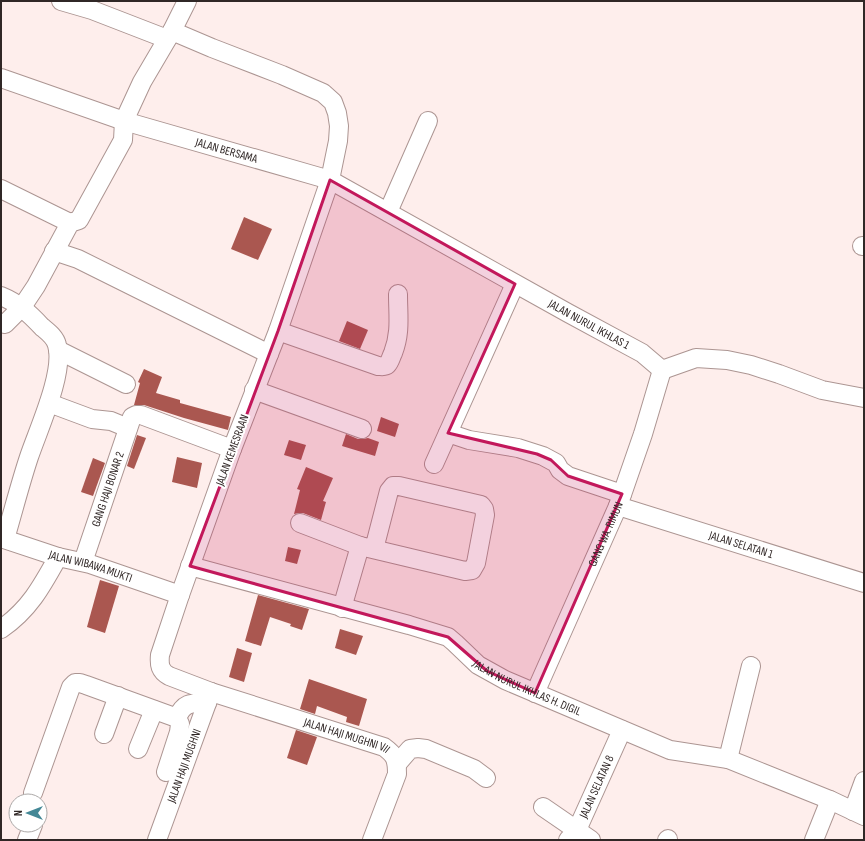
<svg xmlns="http://www.w3.org/2000/svg" width="865" height="841" viewBox="0 0 865 841" font-family="'Sofia Sans Condensed',sans-serif">
  <style>
    .building { fill: #aa5750 }
    .lines { fill: none; stroke-linecap: round; stroke-linejoin: round }
    .minor-casing { stroke: #ac9592; stroke-width: 20 }
    .minor { stroke: #fff; stroke-width: 18 }
    .marked { fill: #c2185b; fill-opacity: 0.2; stroke: #c2185b; stroke-width: 3; stroke-linejoin: round }
    .labels { text-anchor: middle; stroke-width: 4; stroke-linejoin: round; paint-order: stroke }
    .street-label { font-size: 12px; fill: #302726; stroke: #fff }
  </style>
  <rect width="100%" height="100%" fill="#feeeec"/>
  <g class="building">
    <path d="M244,217L272,229L258,260L231,249Z"/>
    <path d="M347,321L368,330L360,349L339,341Z"/>
    <path d="M144,369L162,377L156,393L180,400V403L231,417L228,430L184,418L144,405H134L140,383L138,382Z"/>
    <path d="M381,417L399,424L395,437L377,431Z"/>
    <path d="M346,434L358,439H363L368,438L379,442L375,456L342,446Z"/>
    <path d="M137,435L146,438L134,469L127,466Z"/>
    <path d="M289,440L306,445L301,460L284,455Z"/>
    <path d="M177,457L202,463L197,488L172,482Z"/>
    <path d="M93,458L105,463L93,496L81,492Z"/>
    <path d="M306,467L333,478L323,501L326,502L321,520L303,513H299L294,514L300,490L297,489Z"/>
    <path d="M288,547L301,550L297,564L285,561Z"/>
    <path d="M100,580L119,586L105,633L87,627Z"/>
    <path d="M258,595L309,609L302,630L290,626L291,624L270,617L261,646L245,641Z"/>
    <path d="M340,629L363,636L356,655L335,648Z"/>
    <path d="M237,648L252,653L244,682L229,677Z"/>
    <path d="M309,679L367,699L359,726L346,722L347,717L317,706L315,714L300,709Z"/>
    <path d="M296,730L317,737L307,765L287,758Z"/>
  </g>
  <g class="lines">
    <g class="minor-casing">
      <g id="minor">
        <path d="M61,1L92,10L167,39"/>
        <path d="M172,31L187,1"/>
        <path id="s1" d="M1,78L124,121L330,180L568,313L629,346L642,353L662,370L696,358L727,360L751,365L779,374L822,390L864,398"/>
        <path d="M1,189L70,223"/>
        <path d="M388,212L428,121"/>
        <path d="M862,246H864"/>
        <path d="M54,251L78,259L269,354"/>
        <path d="M1,296C18,303 29,313 42,327C48,332 55,337 57,345C65,372 38,430 29,457C20,484 13,512 5,539"/>
        <path id="s2" d="M1,323L5,324L22,307L36,286L70,223L79,220L123,140L124,121L142,82L172,31L212,48L282,75L323,93L333,102L337,113L339,126L338,141L330,180L278,331L232,449L180,595L160,655C159,665 160,671 169,676L211,692L384,747C395,755 397,759 397,774L372,840"/>
        <path d="M278,331L378,366C381,366 385,367 387,365C390,362 391,357 393,353C401,332 398,316 398,294"/>
        <path d="M58,350L126,384"/>
        <path d="M254,390L362,429"/>
        <path d="M49,403L92,419L111,421L128,428"/>
        <path d="M448,433L469,440L518,448L543,456L556,463L560,470L568,476L622,494"/>
        <path d="M434,464L515,284"/>
        <path id="s3" d="M618,506L864,583"/>
        <path d="M300,523L360,546"/>
        <path id="s4" d="M1,538L58,557L90,564L180,595"/>
        <path id="s5" d="M83,562L132,417L136,415H141L232,449"/>
        <path id="s6" d="M190,566L409,625L448,637L455,643L478,665L505,680L670,750L728,759L830,800L864,816"/>
        <path d="M342,608L360,546L465,571L472,570L476,563L485,515L484,509L481,505L399,486H393L389,491L374,549"/>
        <path d="M1,629C29,610 42,586 58,557"/>
        <path id="s7" d="M535,693L618,506L643,434L662,370"/>
        <path d="M177,718C184,702 191,703 207,703"/>
        <path d="M104,734L118,696"/>
        <path d="M138,749L154,710"/>
        <path d="M728,759L751,666"/>
        <path d="M397,764L410,749L418,748L426,749L474,769L486,778"/>
        <path d="M33,793L71,687L75,683H80L86,685L177,718L180,724L179,732L166,772"/>
        <path d="M543,807L591,840"/>
        <path d="M853,811L864,781"/>
        <path d="M27,840L33,825"/>
        <path id="s8" d="M157,840L211,692"/>
        <path id="s9" d="M568,840L577,830L622,730"/>
        <path d="M667,840L668,839"/>
        <path d="M814,840L830,800"/>
      </g>
    </g>
    <use href="#minor" class="minor"/>
  </g>
  <path class="marked" d="M330,180L515,284L448,433L537,454L551,460L568,476L622,494L535,693L487,671L448,637L190,566L278,331Z"/>
  <g class="labels">
    <g class="street-label">
      <text dy="4" stroke="none"><textPath href="#s1" startOffset="237">JALAN BERSAMA</textPath></text>
      <text dy="4" stroke="none"><textPath href="#s1" startOffset="641">JALAN NURUL IKHLAS 1</textPath></text>
      <text transform="translate(232 450) rotate(-70)" y="4">JALAN KEMESRAAN</text>
      <text dy="4" stroke="none"><textPath href="#s5" startOffset="77">GANG HAJI BONAR 2</textPath></text>
      <text dy="4" stroke="none"><textPath href="#s7" startOffset="174">GANG WA. RIMUN</textPath></text>
      <text dy="4" stroke="none"><textPath href="#s3" startOffset="129">JALAN SELATAN 1</textPath></text>
      <text dy="4" stroke="none"><textPath href="#s4" startOffset="94">JALAN WIBAWA MUKTI</textPath></text>
      <text dy="4" stroke="none"><textPath href="#s6" startOffset="363">JALAN NURUL IKHLAS H. DIGIL</textPath></text>
      <text dy="4" stroke="none"><textPath href="#s2" startOffset="1320">JALAN HAJI MUGHNI VII</textPath></text>
      <text dy="4" stroke="none"><textPath href="#s8" startOffset="79">JALAN HAJI MUGHNI</textPath></text>
      <text dy="4" stroke="none"><textPath href="#s9" startOffset="61">JALAN SELATAN 8</textPath></text>
    </g>
  </g>
  <rect width="865" height="841" fill="none" stroke="#302726" stroke-width="4"/>
  <g transform="translate(28 813) rotate(270)"><circle r="19" fill="#ffffff" stroke="#aca9a8"/>
  <path d="M0-3L7 15L0 10L-7 15Z" fill="#448896"/>
  <text y="-6" font-size="11" font-weight="bold" text-anchor="middle" fill="#302726">N</text>
  </g>
</svg>
